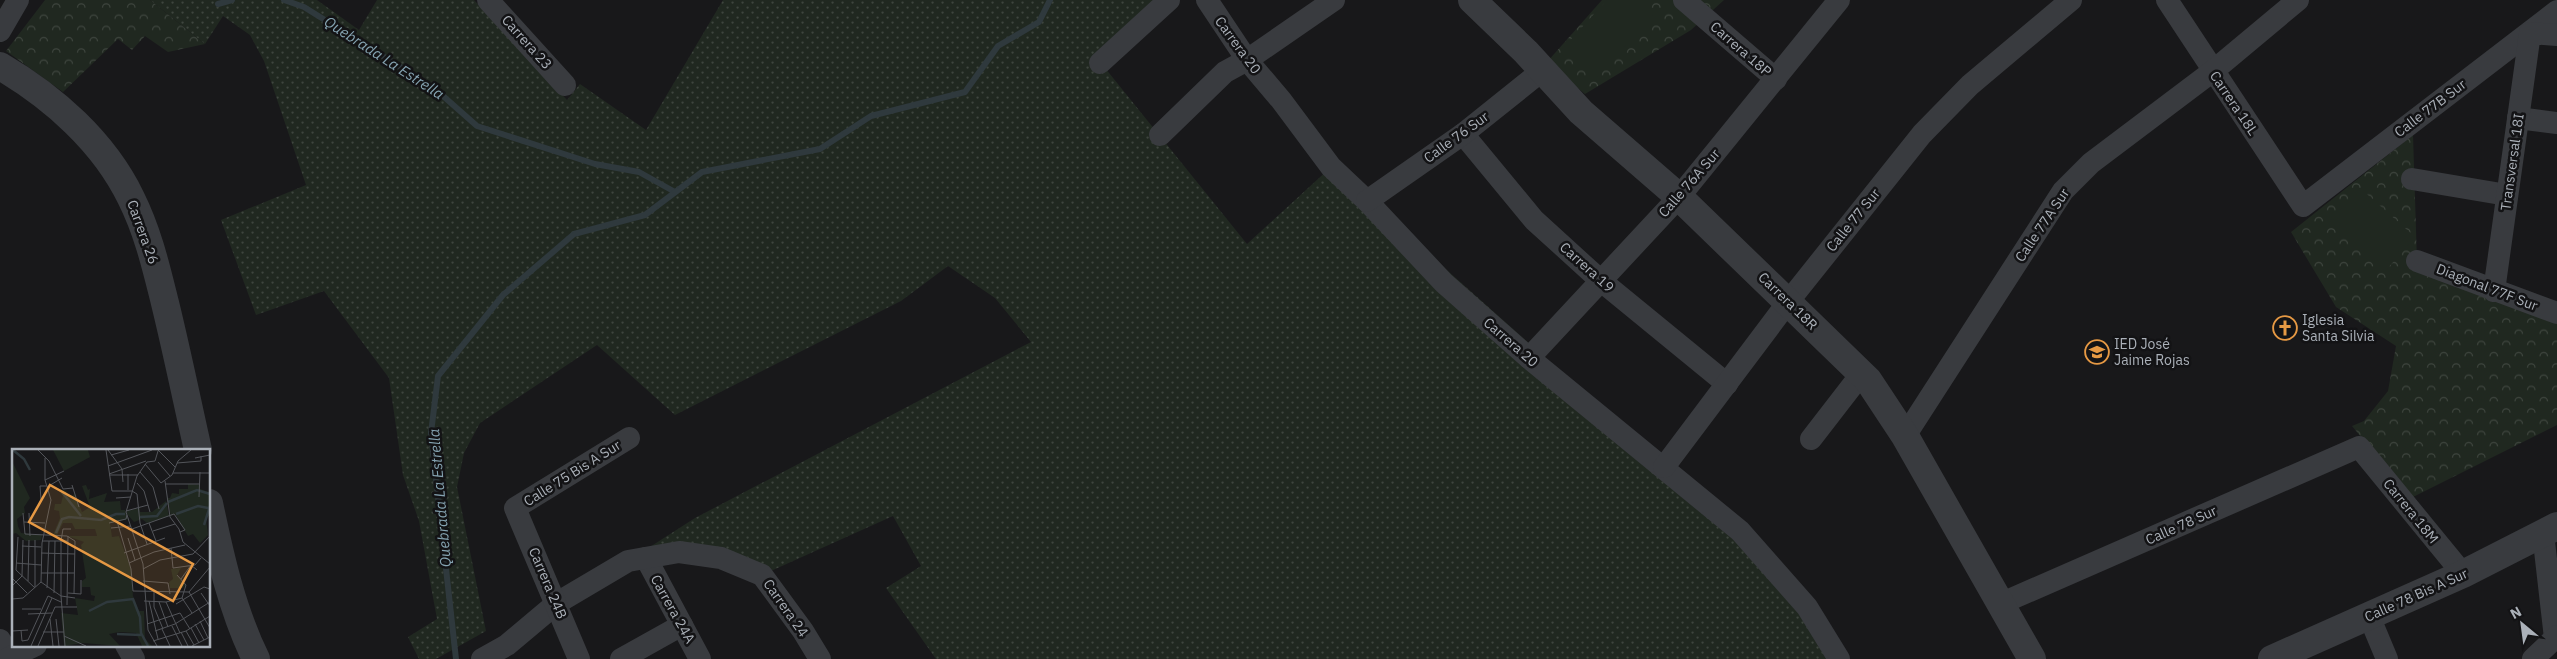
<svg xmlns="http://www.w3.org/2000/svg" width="2557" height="659" viewBox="0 0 2557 659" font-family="'IBM Plex Sans',sans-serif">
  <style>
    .grass { fill: url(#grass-dots) }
    .park { fill: url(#park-crowns) }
    .pitch { fill: #202820 }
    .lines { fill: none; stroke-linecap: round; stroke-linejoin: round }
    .stream { stroke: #2f393d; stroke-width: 6 }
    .minor { stroke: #393b3f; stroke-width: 22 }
    .tertiary { stroke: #393b3f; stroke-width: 28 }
    .labels { text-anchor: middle; stroke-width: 5; stroke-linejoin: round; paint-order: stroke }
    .street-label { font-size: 14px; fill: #abb1b9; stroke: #131315 }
    .poi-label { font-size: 14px; fill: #abb1b9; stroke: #131315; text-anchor: start }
    .water-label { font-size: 15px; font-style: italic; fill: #85a3b1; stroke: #131315 }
    .inset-river { fill: none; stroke: #2f393d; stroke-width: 2.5 }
    .inset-road { fill: none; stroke: #53555a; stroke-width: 1 }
    .view { fill: #e69944; fill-opacity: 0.15; stroke: #e69944; stroke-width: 2.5 }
    .inset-edge { fill: none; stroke: #abb1b9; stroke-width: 2.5 }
  </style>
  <defs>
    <pattern id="grass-dots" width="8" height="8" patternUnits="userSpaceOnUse" patternTransform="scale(1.25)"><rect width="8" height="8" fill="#202820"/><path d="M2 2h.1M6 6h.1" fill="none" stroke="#3e453e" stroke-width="1.8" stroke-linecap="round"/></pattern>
    <pattern id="park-crowns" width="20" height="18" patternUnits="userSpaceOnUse" patternTransform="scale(1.25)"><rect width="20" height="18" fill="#202820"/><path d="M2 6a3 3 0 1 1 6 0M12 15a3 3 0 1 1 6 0" fill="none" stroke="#3e453e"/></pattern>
  </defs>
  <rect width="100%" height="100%" fill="#18181a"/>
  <path class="grass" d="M150,0H317L359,30L377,0H474L567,100L580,84L646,130L723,0H1176L1101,63L1247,244L1331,167L1740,531L1839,659H936L886,588L921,566L893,516L762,575L721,558L628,561L695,518L1031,342L995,298L948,266L901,301L675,415L597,345L480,423L464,453L457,487L486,631L436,659H419L408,637L437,619L419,521L403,475L389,378L324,291L256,315L221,220L306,185L264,61L250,35L223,16L205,44Z"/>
  <g class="park">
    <path d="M45,0H150L205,44L168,52L145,36L132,50L118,39L63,92L6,51Z"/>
    <path d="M1602,0H1724L1691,30L1585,94L1547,62Z"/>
    <path d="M2413,135L2417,261L2557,313V425L2411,498L2352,426L2364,421L2388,391L2396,346L2336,307L2291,232Z"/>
  </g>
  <g class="pitch">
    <path d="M1607,0H1636L1653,15L1597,77L1564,47Z"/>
    <path d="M2360,188L2415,237L2387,269L2331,220Z"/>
  </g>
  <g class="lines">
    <g class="stream">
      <path d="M284,0L304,7L434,88L477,126L595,164L639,172L675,192"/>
      <path d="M218,4L232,0"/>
      <path d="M456,659L431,433L438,376L503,295L574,234L645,215L702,172L820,149L871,116L965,92L998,46L1039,22L1050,0"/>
    </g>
    <g class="minor">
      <path d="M488,0L565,85"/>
      <path d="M1207,0L1247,60L1281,100L1331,167L1367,201L1444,283L1529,358L1740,531L1807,607L1839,659"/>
      <path d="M1684,0L1776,79"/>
      <path d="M2167,0L2303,206L2557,11"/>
      <path d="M0,31L18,0"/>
      <path d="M1100,63L1169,0"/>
      <path d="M2518,118L2557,123"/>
      <path d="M1463,134L1534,220L1600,280L1727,384"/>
      <path d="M1160,135L1225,72L1247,60L1334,0"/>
      <path d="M2412,179L2507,195"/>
      <path d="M1367,201L1463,134L1543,70"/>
      <path d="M2417,261L2557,313"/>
      <path d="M2494,291L2530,33L2557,35"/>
      <path d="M1529,358L1679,197L1839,0"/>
      <path d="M1905,436L2063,191L2091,163L2213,71L2298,0"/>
      <path d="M1811,439L1862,373"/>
      <path d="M1664,467L1788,302L1922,134L1970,85L2071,0"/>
      <path d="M2543,533L2555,638"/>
      <path d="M646,558L700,659"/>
      <path d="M2002,603L2359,447L2463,574"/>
      <path d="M2369,616L2387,659"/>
      <path d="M0,640L12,659"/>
      <path d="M126,645L134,659"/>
      <path d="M7,659L36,645"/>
      <path d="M482,659L507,645L557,603L628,561L679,552L721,558L762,575L803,631L820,659"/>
      <path d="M579,659L515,508L629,438"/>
      <path d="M621,659L682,625"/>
      <path d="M2533,659L2557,636"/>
    </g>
    <g class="tertiary">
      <path d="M1472,0L1526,52L1581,112L1679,197L1868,380L1905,436L2032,659"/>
      <path d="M0,66C53,97 104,142 131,198C148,232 156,267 165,303C177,352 187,401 198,450"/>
      <path d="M209,503C220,556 232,610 256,659"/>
      <path d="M2272,659L2463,574L2557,526"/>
    </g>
  </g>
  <defs>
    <g id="church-ring" transform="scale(1.25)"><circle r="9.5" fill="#131315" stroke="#e69944" stroke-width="1.5"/><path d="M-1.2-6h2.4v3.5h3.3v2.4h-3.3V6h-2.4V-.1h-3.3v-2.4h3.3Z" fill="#e69944"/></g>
    <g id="school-ring" transform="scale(1.25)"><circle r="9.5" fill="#131315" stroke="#e69944" stroke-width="1.5"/><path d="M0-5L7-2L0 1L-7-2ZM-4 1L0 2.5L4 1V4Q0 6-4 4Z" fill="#e69944"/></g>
  </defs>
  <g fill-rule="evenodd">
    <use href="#church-ring" x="2285" y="328"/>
    <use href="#school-ring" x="2097" y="352"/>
  </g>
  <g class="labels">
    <g class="street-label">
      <text transform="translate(527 42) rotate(48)" y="5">Carrera 23</text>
      <text transform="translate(1238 45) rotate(54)" y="5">Carrera 20</text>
      <text transform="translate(1741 49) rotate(41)" y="5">Carrera 18P</text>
      <text transform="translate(2234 103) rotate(56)" y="5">Carrera 18L</text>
      <text transform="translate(2430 108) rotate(-37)" y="5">Calle 77B Sur</text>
      <text transform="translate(1456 137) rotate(-36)" y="5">Calle 76 Sur</text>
      <text transform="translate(2512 162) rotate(-82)" y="5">Transversal 18I</text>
      <text transform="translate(1689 183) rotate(-49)" y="5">Calle 76A Sur</text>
      <text transform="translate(1853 220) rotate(-51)" y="5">Calle 77 Sur</text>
      <text transform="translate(2042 225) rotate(-56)" y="5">Calle 77A Sur</text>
      <text transform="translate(143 232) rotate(70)" y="5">Carrera 26</text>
      <text transform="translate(1587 267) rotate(42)" y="5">Carrera 19</text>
      <text transform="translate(2487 287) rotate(21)" y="5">Diagonal 77F Sur</text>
      <text transform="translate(1788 301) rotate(44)" y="5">Carrera 18R</text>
      <text transform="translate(1511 342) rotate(41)" y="5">Carrera 20</text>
      <text transform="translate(572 473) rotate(-32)" y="5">Calle 75 Bis A Sur</text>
      <text transform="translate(2411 511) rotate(51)" y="5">Carrera 18M</text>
      <text transform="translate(2181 525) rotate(-24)" y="5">Calle 78 Sur</text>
      <text transform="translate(548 583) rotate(67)" y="5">Carrera 24B</text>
      <text transform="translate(2416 595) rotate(-24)" y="5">Calle 78 Bis A Sur</text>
      <text transform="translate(786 608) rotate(55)" y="5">Carrera 24</text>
      <text transform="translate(673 609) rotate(61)" y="5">Carrera 24A</text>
    </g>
    <g class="poi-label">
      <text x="2302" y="325">Iglesia<tspan x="2302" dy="16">Santa Silvia</tspan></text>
      <text x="2114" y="349">IED José<tspan x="2114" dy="16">Jaime Rojas</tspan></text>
    </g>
    <g class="water-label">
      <text transform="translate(384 58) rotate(33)" y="5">Quebrada La Estrella</text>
      <text transform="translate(440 498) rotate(-95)" y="5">Quebrada La Estrella</text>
    </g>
  </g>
  <g transform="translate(12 449)">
    <rect width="198" height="198" fill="#18181a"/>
    <path d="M41,1H76L78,8L52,22ZM0,12L18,49L12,58L13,64L5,70L6,77L9,84L30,86L29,91L14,92L4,84L0,85ZM176,35L188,36V40L197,43V67L194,69L196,86L188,94L181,85L176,87L163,65L159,67L155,49H158L160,44L167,45V40H176ZM74,36L76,41L78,40L77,50L95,44L92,53L108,52L109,61H113L117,70L98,74L100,88L107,87L119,120L121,147L127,162H132L133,190L140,197H130L124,184L107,183L97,185L108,197L71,194L52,197L49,164L66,166L63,149L82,152L83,147L79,146L78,138H70V132L74,129L69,96L72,93L55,87H85L83,80H63L60,74H51L45,86H41L48,69L47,62L42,61L43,55H49L51,47L46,40L54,42L57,48L63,45L70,63L78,58L70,37ZM154,52L157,67L135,74L130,70L122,73L115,65V62L128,59V63H140Z" fill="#202820"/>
    <path d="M169,119L165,126L174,136L171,139H158L157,133L161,130L159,120Z" fill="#202820"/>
    <path class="inset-river" d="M1,1L12,10L18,21M50,43L69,67M156,53L185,41L198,45M164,65L186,57L196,59M128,68L145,67L155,54M192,76L198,57M44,84L50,70L57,68L89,71L104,65H113M77,162L95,153L121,150L128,168L129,184L136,197M105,185L129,186"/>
    <path class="inset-road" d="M26,1L37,12L51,40L61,39M94,1L100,42H120L125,45M96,1L110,20L111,33M146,1L163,18M99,6L117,1M183,9L198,6M135,13L125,27L114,63L131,115L136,181L145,197M135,13L143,12L146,2M146,13L158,27M165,14L189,12V7M133,15L149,34L160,26L166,12L179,1M96,17L140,1M128,23L141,38L147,60M161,24H198M97,25L134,12M97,26H126M33,31L52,22M153,32L158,68L167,80L171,93L198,115M125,34L132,42L138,63M153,35H187M60,36L67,58M35,38L50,29M116,41V25M125,45L128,74L135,95M187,48L188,23M104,49L119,48M29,51L28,37H34M114,62L136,56M11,64L13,85L55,87L63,92L62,145M17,64L18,87M105,72L119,120L121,142L177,143M12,73L33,74M97,74L114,70L115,66M137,74L144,92M99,79L119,77M120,80L162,65L173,81L168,83M141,82L163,75M6,88L4,121L23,139M116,89L123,111M30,92H56M10,97L29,98M159,99L161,119L183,116L189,109M29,104L63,105M112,104L153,89M4,114L29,116M117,114L142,103L173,96M131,120L148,111L181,105L198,87M29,124H62M165,126L174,136L170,149L180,164M0,129L15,144M169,130L179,116L185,121M16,132L17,91M131,132L156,134L158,145M29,133L30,94L39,51L33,31V9M29,133L49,147L63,149M0,137L10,127L11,91M23,138V91M35,139L37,92M142,143V158L151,180M177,143L198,179M177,143L198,118M42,144L43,92M56,144L69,145V131M189,144L198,157M0,150L11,149L29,133M132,152L154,153L170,149M137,152L146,190M147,153L156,178M154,153L168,184M164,155L192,138L198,140M55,156L56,87M10,160H29M16,165L40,164M38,170L41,197M44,170L47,197M188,172L196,189M135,175L168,164L178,180M183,175L192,191M160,177L170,197M179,179L187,194M150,180L158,197M9,181L10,192L16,191L36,147L49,153M0,182L16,181M143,182L163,175L198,153M174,182L182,196M31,183H52M169,183L176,197M52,187L74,197M141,192L174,182L198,167M19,197L40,149M26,197L43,158H65M53,197L49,147V92L51,80H59M180,197L198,188"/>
    <path class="view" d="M38,36L181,115L161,152L17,73Z"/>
    <rect width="198" height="198" class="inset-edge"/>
  </g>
  <g transform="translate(2522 624) rotate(331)" stroke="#131315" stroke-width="4" paint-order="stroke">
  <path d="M0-4L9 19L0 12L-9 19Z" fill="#abb1b9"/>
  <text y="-8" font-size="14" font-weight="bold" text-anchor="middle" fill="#abb1b9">N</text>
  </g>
</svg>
